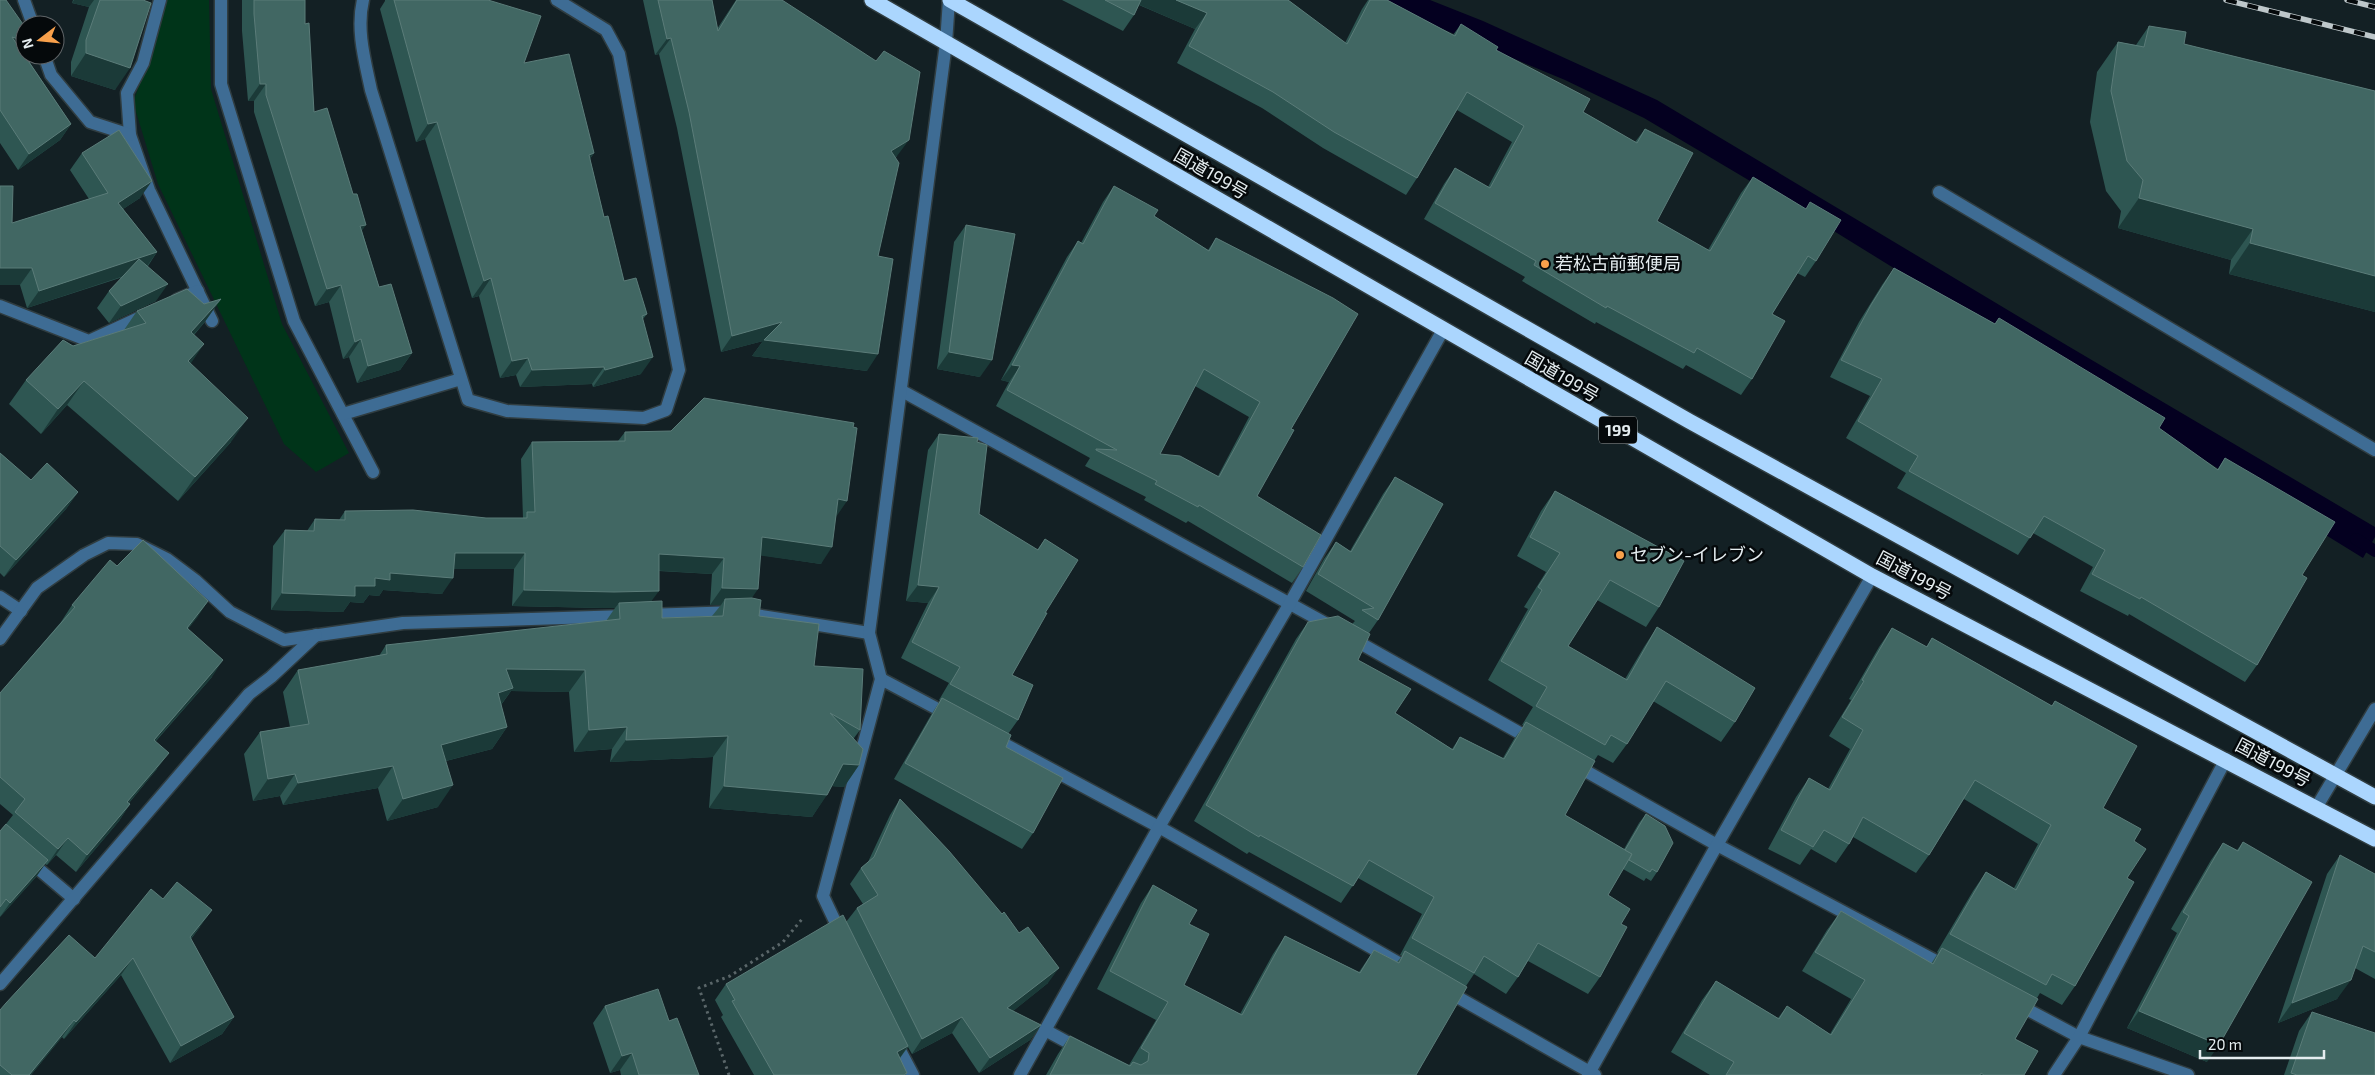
<svg xmlns="http://www.w3.org/2000/svg" width="2375" height="1075" viewBox="0 0 2375 1075" font-family="'Exo 2','Noto Sans JP',sans-serif">
  <style>
    .green { fill: #003419 }
    .water { fill: #040020 }
    .lines { fill: none; stroke-linecap: round; stroke-linejoin: round }
    .stream { stroke: #040020; stroke-width: 12 }
    .lane-casing { stroke: #303d41; stroke-width: 15 }
    .street-casing { stroke: #303d41; stroke-width: 15 }
    .highway-casing { stroke: #303d41; stroke-width: 18 }
    .path { stroke: #5a6669; stroke-width: 3; stroke-dasharray: 2.5 4; stroke-linecap: butt }
    .lane { stroke: #3e6c94; stroke-width: 12 }
    .street { stroke: #3e6c94; stroke-width: 12 }
    .highway { stroke: #abd6fe; stroke-width: 15 }
    .rail-casing { stroke: #bec7ca; stroke-width: 5.5 }
    .rail { stroke: #05090b; stroke-width: 4; stroke-dasharray: 11; stroke-linecap: butt }
    .wall { fill: #2e5652; fill-rule: evenodd }
    .shaded-wall { fill: #1b3a38 }
    .building { fill: #416763; stroke: #5b7c79; fill-rule: evenodd }
    .poi-dot { fill: #f8a04b; stroke: #05090b; stroke-width: 2 }
    .labels { text-anchor: middle; stroke-width: 5; stroke-linejoin: round; paint-order: stroke }
    .shield { fill: #05090b; stroke: #a2a9ab; stroke-width: 1 }
    .shield-label { font-size: 16px; font-weight: bold; fill: #e5edf0 }
    .street-label { font-size: 18px; fill: #e5edf0; stroke: #05090b }
    .poi-label { font-size: 18px; fill: #e5edf0; stroke: #05090b; text-anchor: start }
  </style>
  <rect width="100%" height="100%" fill="#132024"/>
  <path class="green" d="M166,0H209L211,89L282,324L349,453L316,472L284,444L158,184L133,102L151,55Z"/>
  <path class="water" d="M1373,0H1430L1483,21L1657,100L2068,346L2375,527V537L2363,558L1816,220L1644,118L1565,80Z"/>
  <g class="lines">
    <path class="stream" d="M2356,539L2375,551"/>
    <g class="lane-casing">
      <g id="lane">
        <path d="M24,0L33,25"/>
        <path d="M160,0L143,63L127,93L130,135L149,190L212,321"/>
        <path d="M44,55L51,75L90,122L130,135"/>
        <path d="M1939,192L2375,450"/>
        <path d="M2316,808L2375,709"/>
      </g>
    </g>
    <g class="street-casing">
      <g id="street">
        <path d="M221,0V84L294,321L373,472"/>
        <path d="M363,0C356,30 365,61 371,90L468,400L507,411L644,418L666,410L679,370L619,54L606,30L557,0"/>
        <path d="M177,300L198,291"/>
        <path d="M0,306L89,341L143,316"/>
        <path d="M902,391L1334,628"/>
        <path d="M343,414L461,379"/>
        <path d="M0,597L21,611"/>
        <path d="M646,615L737,612L869,633"/>
        <path d="M1351,638L1534,741"/>
        <path d="M0,639L37,588L84,555L108,543L137,544L167,559L195,580L230,612L284,640L403,623L626,616"/>
        <path d="M881,679L949,715"/>
        <path d="M993,738L1159,827L1411,970"/>
        <path d="M1575,765L1717,845L1949,968"/>
        <path d="M28,860L74,899"/>
        <path d="M841,934L823,896L881,679L869,633L946,43L949,0"/>
        <path d="M0,984L249,694L271,677L316,635"/>
        <path d="M1445,990L1595,1075"/>
        <path d="M2017,1004L2079,1037L2188,1075"/>
        <path d="M1045,1030L1080,1049"/>
        <path d="M894,1039L913,1075"/>
        <path d="M1020,1075L1159,827L1290,603L1443,330"/>
        <path d="M1588,1075L1717,845L1872,576"/>
        <path d="M2054,1075L2079,1037L2226,759"/>
      </g>
    </g>
    <g class="highway-casing">
      <g id="highway">
        <path d="M872,0L1872,576L2375,839"/>
        <path d="M950,0L1689,421L2375,797"/>
      </g>
    </g>
    <path class="path" d="M729,1075L699,988L730,976L783,942L803,918"/>
    <use href="#lane" class="lane"/>
    <use href="#street" class="street"/>
    <use href="#highway" class="highway"/>
    <g class="rail-casing">
      <g id="rail">
        <path d="M2226,0L2375,37"/>
        <path d="M2347,0L2375,7"/>
      </g>
    </g>
    <use href="#rail" class="rail"/>
  </g>
  <g class="wall">
    <path d="M0,0L31,55L28,60L71,124L60,140L18,170L0,143Z"/>
    <path d="M73,0H143L115,90L71,76V62L89,7L72,3Z"/>
    <path d="M242,0H305V24L314,112L362,231L379,287L412,353L400,370L357,383L349,357L343,359L329,302L315,306L254,112V101H248L242,31Z"/>
    <path d="M385,0H488L524,63L594,153L590,159L604,217L624,281L647,314L643,319L641,374L593,387L592,384L520,387L516,375L500,378L479,296L472,298L425,139L416,142L380,9L385,1Z"/>
    <path d="M643,0H712L717,29L736,0H782L897,156L895,158L878,256L867,371L752,356L763,341L721,352L677,128L659,54L655,55Z"/>
    <path d="M1062,0H1288L1345,43L1362,9L1368,0H1387L1453,35L1461,24L1496,50L1583,112L1635,142L1645,129L1657,221L1708,250L1741,193L1753,177L1816,261L1805,277L1797,273L1772,314L1752,379L1741,395L1686,365L1683,369L1596,322L1595,324L1522,281L1525,277L1424,219L1444,184L1455,168L1488,187L1512,142L1457,110L1417,178L1406,195L1323,148L1262,108L1177,63L1195,29L1139,5L1134,15L1123,31Z"/>
    <path d="M2149,26L2184,44L2375,91V312L2229,274L2231,260L2118,228L2121,211L2106,191L2090,122L2097,72L2118,42L2136,45Z"/>
    <path d="M82,153L140,198L123,209L157,252L148,266L156,301L109,323L97,308L109,291L123,277L27,308L20,285L12,223L89,199L70,170Z"/>
    <path d="M1114,186L1154,216L1208,250L1216,238L1291,429L1257,496L1303,567L1292,583L1188,521L1186,523L1144,500L1146,497L1085,466L1090,458L996,406L1009,382L1001,380L1067,257L1078,241L1081,243L1103,202ZM1195,386L1249,417L1218,476L1160,454Z"/>
    <path d="M966,225L980,377L937,369L954,242Z"/>
    <path d="M1894,268L1995,324L1999,318L2159,428L2217,470L2225,458L2302,575L2257,665L2245,682L2129,614L2128,616L2080,591L2093,567L2033,533L2018,555L1897,488L1906,473L1846,438L1870,396L1830,377L1859,322L1882,285Z"/>
    <path d="M221,299L204,323L194,335L190,363L231,442L178,501L67,405L41,434L9,404L26,380L73,346L124,330L137,311L204,304Z"/>
    <path d="M625,432L836,517L821,564L760,555L751,598L759,616L814,666L860,730L854,738L859,765L844,787L832,786L812,817L709,808L713,757L610,762L612,749L574,752L569,692L511,691L501,705L507,727L492,749L446,761L438,807L387,821L378,788L283,805L280,796L253,801L244,754L260,732L290,727L283,692L298,670L379,656L386,645L606,621L615,608H603L512,606L514,569H454L442,594L383,590L379,596L369,595L363,603L350,602L343,612L271,610L273,546L285,530L307,531L315,519L339,520L345,511L486,518H523L521,459L532,442L618,441ZM659,571L712,574L710,605H721L712,616L662,618L651,602Z"/>
    <path d="M939,434L977,442L979,514L1037,550L1045,539V613L1012,675L1018,720L1008,734L1006,747L1033,833L1022,849L894,779L931,715L940,701L939,700L949,683L901,658L928,603L906,601L928,450Z"/>
    <path d="M0,453L31,480L78,492L66,509L4,577L0,573Z"/>
    <path d="M1395,477L1378,620L1369,633L1358,660L1395,713L1452,749L1460,737L1503,758L1514,739L1524,726L1522,725L1533,707L1488,680L1528,609L1524,607L1546,572L1517,556L1541,511L1555,491L1659,607L1646,627L1597,600L1568,646L1625,679L1644,647L1657,627L1735,722L1721,742L1653,701L1627,744L1613,763L1598,755L1594,761L1565,815L1624,849L1639,823L1646,814L1657,872L1651,881L1646,878L1644,881L1623,869L1608,895L1621,924L1600,977L1588,994L1528,961L1518,977L1506,994L1474,974L1466,986L1416,1075H1046L1058,1054L1070,1036L1129,1065L1156,1020L1097,989L1141,903L1153,885L1189,924L1184,985L1240,1014L1273,954L1285,936L1359,972L1374,950L1397,962L1402,956L1400,955L1422,914L1358,878L1341,903L1249,852L1247,854L1194,821L1296,639L1308,622L1352,624L1355,621L1306,591L1324,559L1336,542L1350,551L1383,494Z"/>
    <path d="M117,566L208,601L188,629L212,677L156,741L157,769L129,803L130,804L119,821L76,872L56,855L47,865L45,864L36,877L0,917V831L6,824L13,815L0,804V693L61,622L72,605Z"/>
    <path d="M1892,628L1926,647L1932,638L2052,706L2055,701L2103,808L2134,841L2127,878L2075,986L2062,1005L2040,993L2037,998L2015,1039L2024,1075H1710L1671,1052L1702,1000L1716,981L1778,1018L1787,1006L1830,1034L1851,999L1802,971L1827,930L1841,911L1931,964L1938,953L1937,952L1973,891L1986,872L2014,888L2038,844L1964,799L1929,855L1916,873L1853,837L1849,844L1836,863L1811,849L1800,865L1768,849L1796,797L1809,778L1828,789L1850,749L1829,736L1851,700L1849,699L1879,647Z"/>
    <path d="M900,799L1048,983L1013,1011L1041,1025L1030,1040L979,1073L952,1033L912,1054L908,1047L900,1058L906,1075H754L721,1017L723,1015L715,1000L726,984L846,922L857,908L863,904L850,884L861,868L868,862L890,815Z"/>
    <path d="M2243,842L2207,1062L2127,1028L2177,933L2171,929L2211,860L2223,843L2237,850Z"/>
    <path d="M2340,855L2375,874V979L2355,968L2337,999L2278,1023L2327,874Z"/>
    <path d="M163,899L200,927L191,939L234,1017L222,1034L170,1063L121,975L64,1039L62,1037L31,1075H0V1010L95,958Z"/>
    <path d="M605,1006L669,1021L699,1075H621L620,1070L610,1073L593,1023Z"/>
    <path d="M2312,1012L2375,1075H2284L2299,1031Z"/>
  </g>
  <g class="shaded-wall">
    <path d="M74,0H94L89,7L72,3Z"/>
    <path d="M1137,0H1176L1207,13L1195,29L1135,3Z"/>
    <path d="M12,37L25,41V55H31L27,61Z"/>
    <path d="M671,38L659,54L655,55L667,39Z"/>
    <path d="M86,53L130,68L115,90L71,76Z"/>
    <path d="M260,84H266L254,101H248Z"/>
    <path d="M437,122L425,139L416,142L428,124Z"/>
    <path d="M71,124L60,140L18,170L29,154Z"/>
    <path d="M909,140L897,156L880,168L891,151Z"/>
    <path d="M594,153L582,170L589,155Z"/>
    <path d="M152,181L140,198L106,220L118,203Z"/>
    <path d="M2139,198L2253,229L2231,260L2118,228Z"/>
    <path d="M366,225L354,242L360,226Z"/>
    <path d="M2250,243L2375,276V312L2229,274Z"/>
    <path d="M157,252L145,269L27,308L39,291Z"/>
    <path d="M0,268H32L20,285H0Z"/>
    <path d="M491,278L479,296L472,298L484,281Z"/>
    <path d="M168,284L156,301L109,323L121,306Z"/>
    <path d="M341,285L329,302L315,306L327,289Z"/>
    <path d="M221,299L204,323L174,356L191,332Z"/>
    <path d="M782,322L878,354L867,371L752,356L763,341L721,352L732,336Z"/>
    <path d="M361,339L349,357L343,359L355,342Z"/>
    <path d="M204,344L187,369L188,361Z"/>
    <path d="M949,352L992,360L980,377L937,369Z"/>
    <path d="M412,353L400,370L357,383L368,366Z"/>
    <path d="M653,357L641,374L593,387L605,370Z"/>
    <path d="M528,358L516,375L500,378L512,361Z"/>
    <path d="M1012,365L1020,366L1009,382L1001,380Z"/>
    <path d="M604,367L592,384L520,387L532,370Z"/>
    <path d="M84,381L67,405L41,434L58,409Z"/>
    <path d="M248,418L231,442L178,501L195,477Z"/>
    <path d="M78,492L66,509L4,577L16,560Z"/>
    <path d="M838,499L847,501L836,517Z"/>
    <path d="M762,537L832,547L821,564L750,554Z"/>
    <path d="M455,553H525L514,569H444Z"/>
    <path d="M659,554L724,558L712,574L648,570Z"/>
    <path d="M390,573L453,578L442,594L383,590L379,596L369,595L363,603L350,602L343,612L271,610L282,593L355,586L375,578Z"/>
    <path d="M918,585L939,587L928,603L906,601Z"/>
    <path d="M722,588L758,589L747,605L725,599L721,605H710Z"/>
    <path d="M524,590L659,591L647,607L619,603L615,608H603L512,606Z"/>
    <path d="M208,601L197,618L176,644L187,628Z"/>
    <path d="M223,660L212,677L142,756L154,740Z"/>
    <path d="M506,669L585,670L569,692L511,691L497,710L483,715Z"/>
    <path d="M507,727L492,749L426,766L441,745Z"/>
    <path d="M627,727L612,749L574,752L589,730Z"/>
    <path d="M728,736L713,757L610,762L626,740Z"/>
    <path d="M169,753L157,769L116,818L127,802Z"/>
    <path d="M843,764L859,765L844,787L828,786Z"/>
    <path d="M393,766L378,788L283,805L298,783Z"/>
    <path d="M295,774L280,796L253,801L268,779Z"/>
    <path d="M453,785L438,807L387,821L403,799Z"/>
    <path d="M724,786L827,795L812,817L709,808Z"/>
    <path d="M130,804L119,821L76,872L87,855Z"/>
    <path d="M68,838L56,855L47,865L58,849Z"/>
    <path d="M48,860L36,877L0,917L10,903Z"/>
    <path d="M212,910L200,927L178,954L190,937Z"/>
    <path d="M133,958L121,975L64,1039L76,1022Z"/>
    <path d="M1059,968L1048,983L997,1024L1007,1008Z"/>
    <path d="M2351,980L2337,999L2278,1023L2292,1003Z"/>
    <path d="M2139,1011L2219,1045L2207,1062L2127,1028Z"/>
    <path d="M234,1017L222,1034L170,1063L181,1046Z"/>
    <path d="M962,1017L952,1033L912,1054L922,1039Z"/>
    <path d="M74,1020L62,1037L31,1075H29Z"/>
    <path d="M1041,1025L1030,1040L979,1073L990,1058Z"/>
    <path d="M908,1046L897,1062V1052Z"/>
    <path d="M632,1053L620,1070L610,1073L622,1056Z"/>
  </g>
  <g class="building">
    <path d="M0,0H6L25,27V41L12,37L71,124L29,154L0,110Z"/>
    <path d="M100,0H143L151,3L130,68L86,53V40Z"/>
    <path d="M254,0H305V24L309,23L314,112L327,108L353,194H357L366,225L360,226L379,287L391,284L412,353L368,366L361,339L355,342L341,285L327,289L266,95V84H260L254,14Z"/>
    <path d="M394,0H488L541,16L524,63L569,54L594,153L589,155L604,217L608,216L624,281L636,278L647,314L642,316L653,357L605,370L604,367L532,370L528,358L512,361L491,278L484,281L437,122L428,124Z"/>
    <path d="M658,0H712L718,31L737,0H782L876,61L884,51L920,72L909,140L891,151L899,163L878,256L893,259L878,354L764,340L782,322L732,336L689,112L671,38L667,39Z"/>
    <path d="M1105,0H1141L1134,15Z"/>
    <path d="M1176,0H1288L1347,44L1370,0H1387L1455,36L1461,24L1498,47L1496,50L1590,99L1583,112L1637,143L1645,129L1693,153L1657,221L1710,251L1753,177L1806,209L1810,202L1841,220L1816,261L1808,256L1772,314L1785,321L1752,379L1697,348L1694,353L1607,306L1606,308L1534,265L1536,261L1435,203L1455,168L1490,188L1524,126L1467,92L1417,178L1334,132L1273,92L1189,46L1207,13Z"/>
    <path d="M2149,26L2186,32L2184,44L2375,91V276L2250,243L2253,229L2139,198L2143,180L2127,161L2111,91L2118,42L2144,47Z"/>
    <path d="M119,130L152,181L118,203L157,252L39,291L32,268H0V186H13L12,223L108,193L82,153Z"/>
    <path d="M1114,186L1158,210L1154,216L1209,251L1216,238L1333,298L1358,314L1291,429L1294,430L1257,496L1321,535L1303,567L1199,505L1198,507L1155,484L1157,481L1096,450V449L1117,450L1007,390L1020,366L1012,365L1078,241L1083,244ZM1204,369L1260,402L1219,477L1180,456L1160,454Z"/>
    <path d="M966,225L1015,234L992,360L949,352Z"/>
    <path d="M139,259L168,284L121,306L109,291Z"/>
    <path d="M1894,268L1995,324L1999,318L2165,418L2159,428L2218,470L2225,458L2335,522L2302,575L2307,578L2257,665L2141,597L2140,599L2092,574L2105,550L2044,516L2030,538L1909,471L1918,456L1858,421L1882,379L1841,360L1871,305Z"/>
    <path d="M187,289L204,304L221,299L191,332L204,344L188,361L248,418L195,477L84,381L58,409L26,380L63,340L73,346L146,323L137,311Z"/>
    <path d="M704,398L854,423L853,427L857,428L847,501L838,499L832,547L762,537L758,589L722,588L724,558L659,554V591L614,592L524,590L525,553H455L453,578L390,573V580L375,578V586H355V596L282,593L285,530L314,531L315,519L345,520V511L413,510L486,518H527V512H535L532,442L625,441V432L671,431Z"/>
    <path d="M939,434L978,438L977,442L987,445L979,514L1038,550L1045,539L1078,560L1045,613H1047L1012,675L1033,685L1018,720L950,684L960,667L912,642L939,587L918,585Z"/>
    <path d="M0,453L31,480L47,463L78,492L16,560L0,546Z"/>
    <path d="M1395,477L1443,504L1378,620L1362,610L1374,608L1318,574L1336,542L1351,552Z"/>
    <path d="M1555,491L1684,561L1659,607L1610,580L1568,646L1627,680L1657,627L1755,688L1735,722L1666,681L1627,744L1611,735L1605,745L1536,706L1547,687L1501,661L1542,590L1538,587L1560,553L1530,537Z"/>
    <path d="M143,540L208,601L187,628L223,660L154,740L169,753L127,802L130,804L87,855L68,838L58,849L15,812L25,799L0,777V693L75,607L72,605L110,560L117,566Z"/>
    <path d="M752,598L761,600L759,616L819,624L814,666L863,669L860,730L830,713L863,749L859,765L843,764L827,795L724,786L728,736L626,740L627,727L589,730L585,670L506,669L513,688L498,693L507,727L441,745L453,785L403,799L393,766L298,783L295,774L268,779L260,732L309,724L298,670L387,654L386,645L620,619L619,603L662,601V618L723,616L725,599Z"/>
    <path d="M1338,616L1370,634L1358,660L1411,689L1395,713L1453,750L1460,737L1504,759L1526,722L1595,761L1565,815L1632,854L1608,895L1630,909L1621,924L1627,927L1600,977L1538,943L1518,977L1484,956L1474,973L1412,938L1434,897L1369,860L1353,886L1260,835L1259,837L1206,805L1308,622Z"/>
    <path d="M1892,628L1927,647L1932,638L2052,706L2055,701L2137,746L2103,808L2141,829L2134,841L2146,849L2127,878L2134,882L2075,986L2052,974L2046,985L1950,934L1986,872L2016,890L2051,825L1975,780L1929,855L1863,817L1849,844L1824,830L1813,847L1781,830L1809,778L1830,790L1863,730L1842,717L1864,681L1862,680Z"/>
    <path d="M942,698L1011,735L1006,747L1063,778L1033,833L905,763Z"/>
    <path d="M900,799L949,851L1002,914L1004,912L1019,933L1028,927L1059,968L1007,1008L1041,1025L990,1058L962,1017L922,1039L857,908L878,895L861,868L874,857Z"/>
    <path d="M1646,814L1665,826L1673,843L1657,872L1652,869L1650,872L1629,860L1632,854L1625,850Z"/>
    <path d="M6,824L48,860L10,903L6,899L0,907V831Z"/>
    <path d="M2243,842L2312,882L2219,1045L2139,1011L2189,916L2183,912L2223,843L2238,851Z"/>
    <path d="M2340,855L2375,874V952L2363,946L2351,980L2292,1003Z"/>
    <path d="M177,882L212,910L190,937L234,1017L181,1046L133,958L76,1022L74,1020L29,1075H12L0,1065V1010L6,1003L69,935L95,958L151,889L163,899Z"/>
    <path d="M1153,885L1197,910L1189,924L1209,934L1184,985L1242,1015L1285,936L1360,973L1374,950L1399,963L1405,951L1467,987L1416,1075H1050L1070,1036L1130,1066L1133,1062L1141,1065L1148,1061L1149,1053L1141,1048L1168,1002L1110,971Z"/>
    <path d="M1841,911L1933,964L1942,948L2038,999L2015,1039L2038,1051L2024,1075H1984L1981,1073L1980,1075H1726L1734,1062L1684,1033L1716,981L1779,1019L1787,1006L1831,1035L1865,980L1815,952Z"/>
    <path d="M843,915L908,1046L897,1052L907,1073L905,1074V1075H774L732,1001L735,1000L726,984Z"/>
    <path d="M658,989L669,1021L677,1018L699,1075H639L632,1053L622,1056L605,1006Z"/>
    <path d="M2312,1012L2375,1033V1075H2297L2291,1073Z"/>
  </g>
  <g class="poi-dot">
    <circle cx="1545" cy="264" r="5"/>
    <circle cx="1620" cy="555" r="5"/>
  </g>
  <g class="labels">
    <rect class="shield" x="1599" y="416.5" width="38" height="27" rx="4"/>
    <g class="shield-label">
      <text x="1618" y="436">199</text>
    </g>
    <g class="street-label">
      <text transform="translate(1211 174) rotate(30)" y="6">国道199号</text>
      <text transform="translate(1562 377) rotate(30)" y="6">国道199号</text>
      <text transform="translate(1914 576) rotate(28)" y="6">国道199号</text>
      <text transform="translate(2273 763) rotate(28)" y="6">国道199号</text>
    </g>
    <g class="poi-label">
      <text x="1555" y="270">若松古前郵便局</text>
      <text x="1630" y="561">セブン-イレブン</text>
    </g>
  </g>
  <g transform="translate(40 40) rotate(254)"><circle r="24" fill="#05090b" stroke="#5f6467"/>
  <path d="M0-4L9 19L0 12L-9 19Z" fill="#f8a04b"/>
  <text y="-8" font-size="14" font-weight="bold" text-anchor="middle" fill="#e5edf0">N</text>
  </g>
  <path d="M2200 1050v8h124v-8" fill="none" stroke="#e5edf0" stroke-width="2.5"/>
  <text x="2208" y="1050" font-size="15" fill="#e5edf0" stroke="#05090b" stroke-width="4" paint-order="stroke">20 m</text>
</svg>
